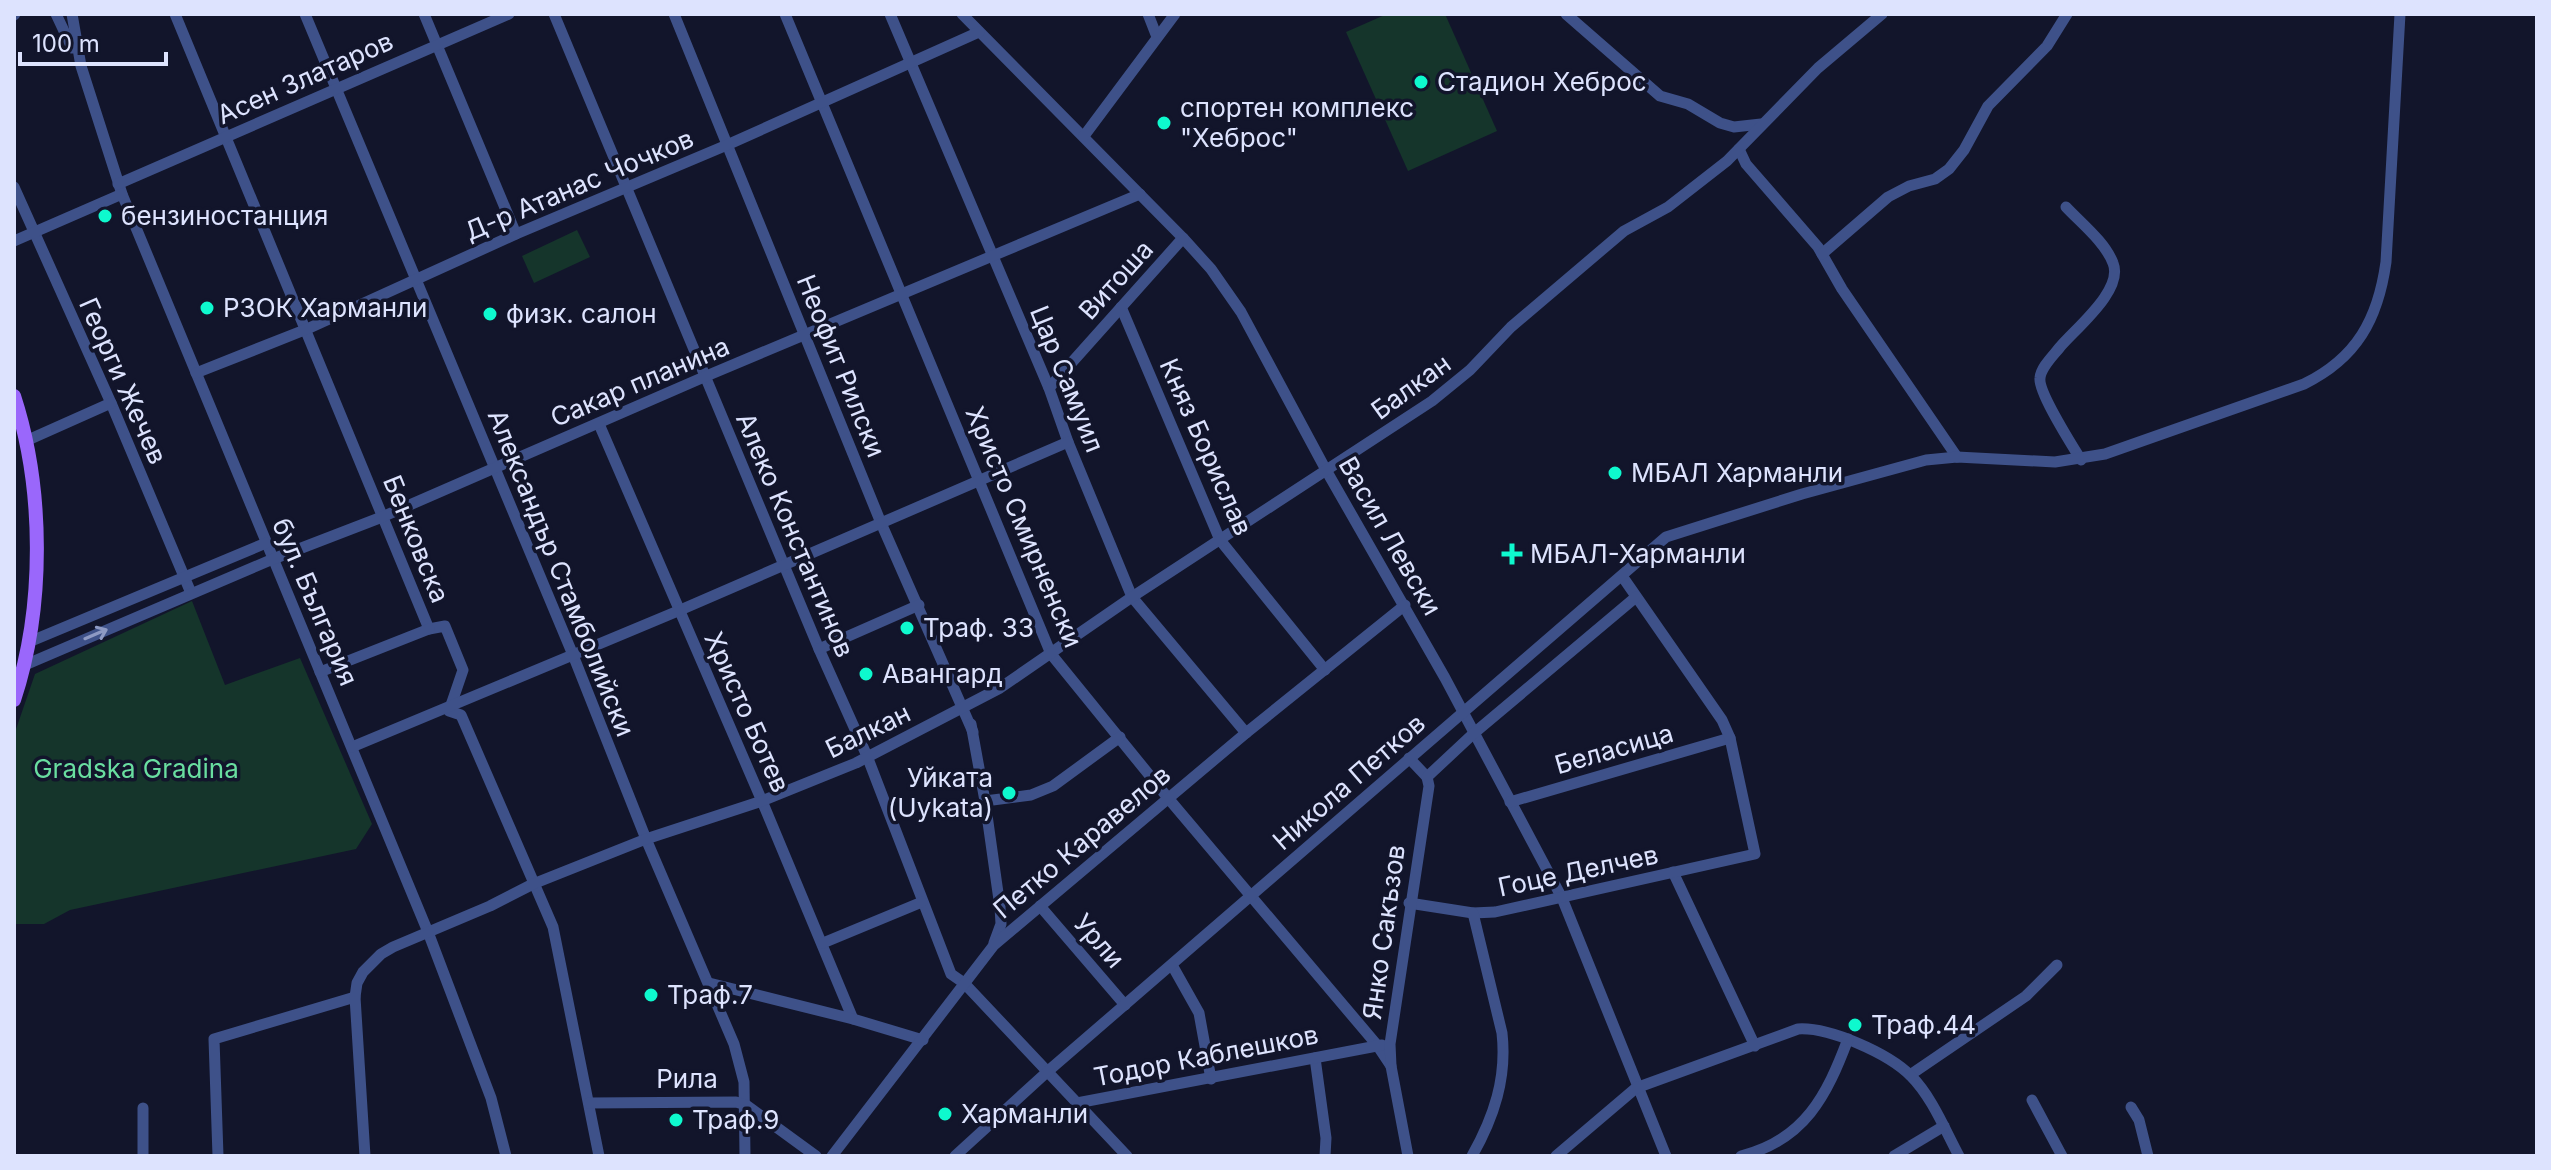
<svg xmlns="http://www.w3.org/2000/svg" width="2551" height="1170" viewBox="0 0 2551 1170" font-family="Inter,sans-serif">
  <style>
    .green { fill: #15352b }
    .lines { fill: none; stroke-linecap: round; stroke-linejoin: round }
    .minor { stroke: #3e5189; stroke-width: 11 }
    .major { stroke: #9a67fb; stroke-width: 14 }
    .oneway { stroke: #8e9ac4 }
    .poi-dot { fill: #0ef9ce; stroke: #12152b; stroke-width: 3 }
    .labels { text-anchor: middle; stroke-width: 7; stroke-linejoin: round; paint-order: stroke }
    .street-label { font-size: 26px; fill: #dde3fe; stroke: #12152b }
    .poi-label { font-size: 26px; fill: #dde3fe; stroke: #12152b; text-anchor: start }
    .park-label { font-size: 26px; fill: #69dea0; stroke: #12152b }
  </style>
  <rect width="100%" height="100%" fill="#12152b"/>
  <g class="green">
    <path d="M1387,14H1445L1497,131L1408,171L1346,32Z"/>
    <path d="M577,230L590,257L534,283L522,256Z"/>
    <path d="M192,601L225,685L300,658L372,824L356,849L70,910L44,924H14V735L35,674Z"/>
  </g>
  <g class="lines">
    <g class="minor">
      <path d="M56,14L72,48"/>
      <path d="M72,14L81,66L122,194L428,932L491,1098L506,1156"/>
      <path d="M175,14L429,629L445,626L463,670L449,711L461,715L553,927L599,1156"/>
      <path d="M305,14L573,655L646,839L734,1044L744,1082L745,1156"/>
      <path d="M424,14L516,234"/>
      <path d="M554,14L819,649L867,756L951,974L964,983L1127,1156"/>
      <path d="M674,14L881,523L973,732"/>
      <path d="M785,14L1051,654L1168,798L1377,1045L1391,1066"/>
      <path d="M890,14L1049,388L1068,442L1132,597L1246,733"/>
      <path d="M962,14L1183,238L1211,269L1241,312L1326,470L1445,678L1562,898L1666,1156"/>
      <path d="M1148,14L1157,37"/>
      <path d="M1566,14L1660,96L1688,104L1720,123L1734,127L1761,124"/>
      <path d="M14,15L15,14"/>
      <path d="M1084,136L1175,14"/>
      <path d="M1739,149L1746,164L1818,247L1842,289L1957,457"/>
      <path d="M118,184L509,14"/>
      <path d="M14,187L111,403L191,593"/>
      <path d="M2066,207C2081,223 2105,242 2113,263C2124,290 2076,328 2060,347C2053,356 2041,367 2040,378C2038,392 2072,445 2081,460"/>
      <path d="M14,241L122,194"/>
      <path d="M1822,254L1888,197L1909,186L1935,179L1949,169L1964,150L1988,106L2047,46L2067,14"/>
      <path d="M1121,307L1220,540L1325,670"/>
      <path d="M196,373L307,329L516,234L727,145L979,32"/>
      <path d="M1049,388L1183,238"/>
      <path d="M599,424L762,801L853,1019"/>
      <path d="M28,440L111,403"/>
      <path d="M29,642L266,543"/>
      <path d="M819,649L919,605"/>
      <path d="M25,665L273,559L382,517L704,377L1140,194"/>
      <path d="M320,672L429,629"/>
      <path d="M971,724L985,801L1000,907L1001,924L994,943"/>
      <path d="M352,747L678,611L1068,442"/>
      <path d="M1409,758L1427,777"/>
      <path d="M985,801L1031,795L1053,786L1120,737"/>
      <path d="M1510,802L1730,738"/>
      <path d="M1673,872L1755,1046"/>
      <path d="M1409,903L1473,913L1495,912L1755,854L1730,738L1722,720L1622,576"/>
      <path d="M1040,906L1125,1005"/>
      <path d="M823,943L922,902"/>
      <path d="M1172,965L1199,1013L1211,1079"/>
      <path d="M709,983L853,1019L923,1040"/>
      <path d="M1315,1058L1326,1138L1325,1156"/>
      <path d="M1910,1075L2026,996L2057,965"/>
      <path d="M2032,1100L2062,1156"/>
      <path d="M589,1103L736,1102L746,1105L816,1156"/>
      <path d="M1077,1103L1382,1045"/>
      <path d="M2131,1107L2139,1120L2148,1156"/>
      <path d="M143,1108V1156"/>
      <path d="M218,1156L214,1039L355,997"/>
      <path d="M365,1156L355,997L357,983L363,972L381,954L393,947L490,906L533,884L646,839L762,801L856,763L1000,688L1132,597L1432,401L1470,370L1511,327L1624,231L1668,207L1727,161L1818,68L1882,14"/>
      <path d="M832,1156L994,945L1246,733L1405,605"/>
      <path d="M955,1156L1047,1072L1666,537L1802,494L1926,460L1957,457L2055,462L2105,454L2304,384C2357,358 2378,319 2386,262L2400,14"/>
      <path d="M1408,1156L1391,1066L1390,1044L1429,786L1427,777L1473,734L1636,597"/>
      <path d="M1472,1156C1494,1117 1507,1078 1502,1033L1473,913"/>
      <path d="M1556,1156L1636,1088L1798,1029C1829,1027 1888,1053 1911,1076C1932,1097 1945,1130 1959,1156"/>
      <path d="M1741,1156C1805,1140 1827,1095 1848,1039"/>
      <path d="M1894,1156L1944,1126"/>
    </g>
    <path class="major" d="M14,396C44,488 45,607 14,700"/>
  </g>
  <defs><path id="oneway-shaft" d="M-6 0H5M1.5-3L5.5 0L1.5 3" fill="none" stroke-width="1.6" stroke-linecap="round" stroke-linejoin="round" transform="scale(2)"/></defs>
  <use class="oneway" href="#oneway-shaft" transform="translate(96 634) rotate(-23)"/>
  <g class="poi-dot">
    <circle cx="1421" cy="82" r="8"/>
    <circle cx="1164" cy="123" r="8"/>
    <circle cx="105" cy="216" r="8"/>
    <circle cx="207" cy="308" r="8"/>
    <circle cx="490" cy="314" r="8"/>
    <circle cx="1615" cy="473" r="8"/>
    <path d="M1508 542h8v8h8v8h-8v8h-8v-8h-8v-8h8z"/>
    <circle cx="907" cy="628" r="8"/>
    <circle cx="866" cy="674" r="8"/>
    <circle cx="1009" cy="793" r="8"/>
    <circle cx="651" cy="995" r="8"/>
    <circle cx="1855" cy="1025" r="8"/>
    <circle cx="945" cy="1114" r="8"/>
    <circle cx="676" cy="1120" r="8"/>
  </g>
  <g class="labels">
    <g class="street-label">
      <text transform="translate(305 78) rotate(-24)" y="9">Асен Златаров</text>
      <text transform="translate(579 185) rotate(-23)" y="9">Д-р Атанас Чочков</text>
      <text transform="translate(1116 280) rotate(-48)" y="9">Витоша</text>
      <text transform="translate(841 366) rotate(68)" y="9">Неофит Рилски</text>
      <text transform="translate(1067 379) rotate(68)" y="9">Цар Самуил</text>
      <text transform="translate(123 381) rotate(66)" y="9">Георги Жечев</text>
      <text transform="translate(640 382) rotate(-23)" y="9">Сакар планина</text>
      <text transform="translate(1411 387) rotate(-36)" y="9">Балкан</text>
      <text transform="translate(1206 447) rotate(66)" y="9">Княз Борислав</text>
      <text transform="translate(1024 527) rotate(67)" y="9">Христо Смирненски</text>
      <text transform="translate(795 535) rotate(67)" y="9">Алеко Константинов</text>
      <text transform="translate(1390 536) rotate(60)" y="9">Васил Левски</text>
      <text transform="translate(416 539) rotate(68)" y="9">Бенковска</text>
      <text transform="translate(561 573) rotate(68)" y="9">Александър Стамболийски</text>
      <text transform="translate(315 602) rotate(67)" y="9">бул. България</text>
      <text transform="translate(747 712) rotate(66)" y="9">Христо Ботев</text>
      <text transform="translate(868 731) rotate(-26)" y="9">Балкан</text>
      <text transform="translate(1614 749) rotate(-16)" y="9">Беласица</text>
      <text transform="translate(1349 782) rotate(-41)" y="9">Никола Петков</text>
      <text transform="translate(1082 842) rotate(-40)" y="9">Петко Каравелов</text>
      <text transform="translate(1578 871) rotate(-12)" y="9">Гоце Делчев</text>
      <text transform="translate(1384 932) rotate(-82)" y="9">Янко Сакъзов</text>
      <text transform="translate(1099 941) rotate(49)" y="9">Урли</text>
      <text transform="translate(1206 1056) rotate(-11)" y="9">Тодор Каблешков</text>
      <text x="687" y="1088">Рила</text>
    </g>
    <g class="poi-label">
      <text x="1437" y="91">Стадион Хеброс</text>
      <text x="1180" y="117">спортен комплекс<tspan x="1180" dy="30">"Хеброс"</tspan></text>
      <text x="121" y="225">бензиностанция</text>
      <text x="223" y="317">РЗОК Харманли</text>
      <text x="506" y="323">физк. салон</text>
      <text x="1631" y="482">МБАЛ Харманли</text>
      <text x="1530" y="563">МБАЛ-Харманли</text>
      <text x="923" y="637">Траф. 33</text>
      <text x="882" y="683">Авангард</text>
      <text x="993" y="787" text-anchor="end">Уйката<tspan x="993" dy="30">(Uykata)</tspan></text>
      <text x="667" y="1004">Траф.7</text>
      <text x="1871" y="1034">Траф.44</text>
      <text x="961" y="1123">Харманли</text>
      <text x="692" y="1129">Траф.9</text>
    </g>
    <g class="park-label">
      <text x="136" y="778">Gradska Gradina</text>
    </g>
  </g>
  <rect width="2551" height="1170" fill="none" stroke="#dde3fe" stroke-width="32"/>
  <path d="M20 52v12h146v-12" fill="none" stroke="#dde3fe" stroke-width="4"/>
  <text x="32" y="52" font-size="24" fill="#dde3fe" stroke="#12152b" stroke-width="6" paint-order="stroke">100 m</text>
</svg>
